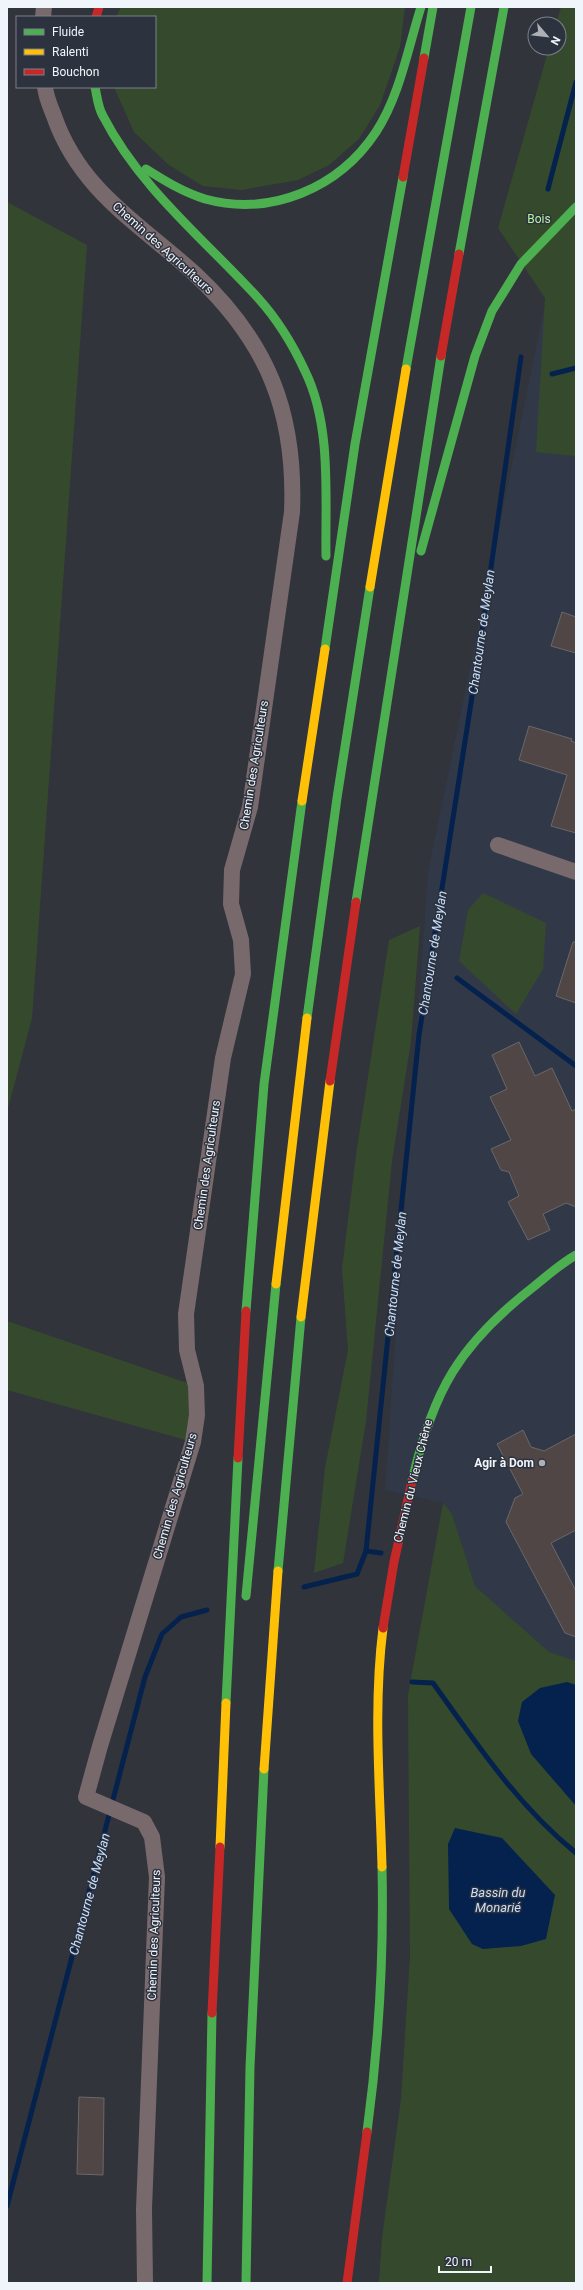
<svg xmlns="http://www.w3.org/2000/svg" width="583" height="2290" viewBox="0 0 583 2290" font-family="Roboto,sans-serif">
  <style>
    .built { fill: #313949 }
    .green { fill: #354a2d }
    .water { fill: #04224d }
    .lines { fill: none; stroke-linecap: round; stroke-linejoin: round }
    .stream { stroke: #04224d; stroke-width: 5 }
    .building { fill: #504645; stroke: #6a6869 }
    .street { stroke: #78696d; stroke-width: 16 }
    .fast { stroke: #4caf50; stroke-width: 9 }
    .slow { stroke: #ffc107; stroke-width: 9 }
    .jam { stroke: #c62828; stroke-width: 9 }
    .poi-dot { fill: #adb1b7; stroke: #2d333e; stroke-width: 1.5 }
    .labels { text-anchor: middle; stroke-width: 3; stroke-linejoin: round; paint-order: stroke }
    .park-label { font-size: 12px; fill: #b8f29e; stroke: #2d333e }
    .street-label { font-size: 12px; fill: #f0f4fb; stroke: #2d333e }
    .poi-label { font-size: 12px; font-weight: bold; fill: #f0f4fb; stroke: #2d333e; text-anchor: end }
    .water-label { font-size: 13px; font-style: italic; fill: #c8dfff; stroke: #2d333e }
  </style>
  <rect width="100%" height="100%" fill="#31343a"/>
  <path class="built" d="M576,154V1661L549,1652L475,1586L452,1514L443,1503L385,1490L428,872Z"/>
  <g class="green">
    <path d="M121,7H405L400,47L380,105L359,139L329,165L298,180L242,190L203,186L169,165L134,132L114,87H155V17H116Z"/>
    <path d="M561,7H576V456L536,452L545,298L498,228L549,48H559V24H556Z"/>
    <path d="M7,202L87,245L32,1018L7,1112Z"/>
    <path d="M483,893L546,923L543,969L516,1014L459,961L468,910Z"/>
    <path d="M420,926L411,1041L392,1161L366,1421L343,1563L314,1573L325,1468L348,1350L342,1269L356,1155L389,940Z"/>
    <path d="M7,1321L196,1386L193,1442L7,1390Z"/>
    <path d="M443,1503L452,1514L475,1586L549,1652L576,1661V2283H379L382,2238L401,2099L410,1957L408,1695Z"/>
  </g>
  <g class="water">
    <path d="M567,1682L576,1685V1806L531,1754L518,1721L522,1702L540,1688Z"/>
    <path d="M455,1828L502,1838L555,1895L546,1939L521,1946L483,1949L472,1944L449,1909L448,1844Z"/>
  </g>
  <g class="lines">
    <g class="stream">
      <path d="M548,189L576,82"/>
      <path d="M552,374L576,368"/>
      <path d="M457,978L576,1066"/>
      <path d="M366,1551L381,1553"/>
      <path d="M304,1587L357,1574L366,1551L419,1035L479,652L521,357"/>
      <path d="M412,1682L433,1683C476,1743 518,1806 576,1853"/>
      <path d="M7,2206L145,1677L162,1634L181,1617L207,1610"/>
    </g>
  </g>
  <g class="building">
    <path d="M562,612L576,617V653L551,646Z"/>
    <path d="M529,726L572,739L571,741L576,743V833L551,826L567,775L519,760Z"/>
    <path d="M573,942H576V1003L556,996Z"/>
    <path d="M519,1042L535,1076L552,1068L572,1111L576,1109V1207L566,1203L543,1214L550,1230L528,1240L508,1202L519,1196L509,1172L501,1170L491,1149L511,1140L490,1097L507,1089L492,1055Z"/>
    <path d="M523,1430L531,1447L544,1451L576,1434V1530L551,1543L576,1591V1637L565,1633L506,1522L515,1498L523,1494L497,1444Z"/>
    <path d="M79,2097L104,2098L103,2175L77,2174Z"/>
  </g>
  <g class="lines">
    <g class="street">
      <path d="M43,17L44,7"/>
      <path d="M45,87C46,97 50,106 54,116C80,191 140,224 195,274C268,342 296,413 292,512L250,807L232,870L231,904L241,940L243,974L223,1058L186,1314L187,1350L196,1386L197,1415L193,1442L100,1746L86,1797L144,1822L152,1837L157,1877L144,2209L145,2283"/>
      <path d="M498,845L576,872"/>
    </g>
    <g class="fast">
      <path d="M424,58L433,7"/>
      <path d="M95,87C97,96 98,108 103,116C140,188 204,239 258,298C277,319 293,345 305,371C332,426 325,496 326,556"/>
      <path d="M146,169C165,181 183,192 205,199C271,217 339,188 376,132C400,95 408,48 421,7"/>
      <path d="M459,254L504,7"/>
      <path d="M406,369L471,7"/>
      <path d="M421,551L475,356L492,311L521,264L576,207"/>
      <path d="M325,649L355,444L403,177"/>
      <path d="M356,902L441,356"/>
      <path d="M307,1018L337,798L370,587"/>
      <path d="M246,1311L264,1084L302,801"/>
      <path d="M412,1481C433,1391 459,1345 532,1288C547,1276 560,1264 576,1255"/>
      <path d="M278,1571L301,1317"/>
      <path d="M246,1596L276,1284"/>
      <path d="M226,1703L238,1458"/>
      <path d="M367,2132C379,2043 384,1956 382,1867"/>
      <path d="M207,2283L212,2013"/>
      <path d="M246,2283L250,2067L264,1769"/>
    </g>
    <g class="slow">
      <path d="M370,587L406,369"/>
      <path d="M302,801L325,649"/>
      <path d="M276,1284L307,1018"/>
      <path d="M301,1317L330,1081"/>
      <path d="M264,1769L278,1571"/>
      <path d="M220,1847L226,1703"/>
      <path d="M382,1867C380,1787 373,1708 383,1628"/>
    </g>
    <g class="jam">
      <path d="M96,17L99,7"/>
      <path d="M403,177L424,58"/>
      <path d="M441,356L459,254"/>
      <path d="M330,1081L356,902"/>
      <path d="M238,1458L246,1311"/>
      <path d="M383,1628L394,1562L412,1481"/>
      <path d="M212,2013L220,1847"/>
      <path d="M347,2283L367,2132"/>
    </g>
  </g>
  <circle class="poi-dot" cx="542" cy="1463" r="4"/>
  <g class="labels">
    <g class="park-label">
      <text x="539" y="223">Bois</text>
    </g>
    <g class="street-label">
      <text transform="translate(163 248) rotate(42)" y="4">Chemin des Agriculteurs</text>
      <text transform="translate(254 765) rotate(-81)" y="4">Chemin des Agriculteurs</text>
      <text transform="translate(207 1165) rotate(-82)" y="4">Chemin des Agriculteurs</text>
      <text transform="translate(413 1481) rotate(-76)" y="4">Chemin du Vieux Chêne</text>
      <text transform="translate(175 1496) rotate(-74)" y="4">Chemin des Agriculteurs</text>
      <text transform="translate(154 1935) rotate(-88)" y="4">Chemin des Agriculteurs</text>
    </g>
    <g class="poi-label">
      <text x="534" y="1467">Agir à Dom</text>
    </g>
    <g class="water-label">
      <text transform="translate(481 632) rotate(-82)" y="5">Chantourne de Meylan</text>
      <text transform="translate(432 953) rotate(-81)" y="5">Chantourne de Meylan</text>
      <text transform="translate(395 1274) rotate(-84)" y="5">Chantourne de Meylan</text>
      <text x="498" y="1897">Bassin du<tspan x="498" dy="15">Monarié</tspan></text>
      <text transform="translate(89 1894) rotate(-75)" y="5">Chantourne de Meylan</text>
    </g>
  </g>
  <rect width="583" height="2290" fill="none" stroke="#f0f4fb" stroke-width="16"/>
  <rect x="16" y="16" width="140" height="72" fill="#2d333e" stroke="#7b808a"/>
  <rect x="24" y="29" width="20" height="6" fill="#4caf50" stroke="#7b808a"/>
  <text x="52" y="36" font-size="12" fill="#f0f4fb">Fluide</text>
  <rect x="24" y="49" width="20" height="6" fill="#ffc107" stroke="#7b808a"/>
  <text x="52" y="56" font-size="12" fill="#f0f4fb">Ralenti</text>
  <rect x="24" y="69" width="20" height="6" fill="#c62828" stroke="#7b808a"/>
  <text x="52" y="76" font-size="12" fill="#f0f4fb">Bouchon</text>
  <g transform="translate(547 36) rotate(118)"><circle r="19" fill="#2d333e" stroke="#7b808a"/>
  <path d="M0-3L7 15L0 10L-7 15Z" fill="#adb1b7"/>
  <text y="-6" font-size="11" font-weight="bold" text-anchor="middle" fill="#f0f4fb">N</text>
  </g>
  <path d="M439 2266v6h52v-6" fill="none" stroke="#f0f4fb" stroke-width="2"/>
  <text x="445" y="2266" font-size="12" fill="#f0f4fb" stroke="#2d333e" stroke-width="3" paint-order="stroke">20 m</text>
</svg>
